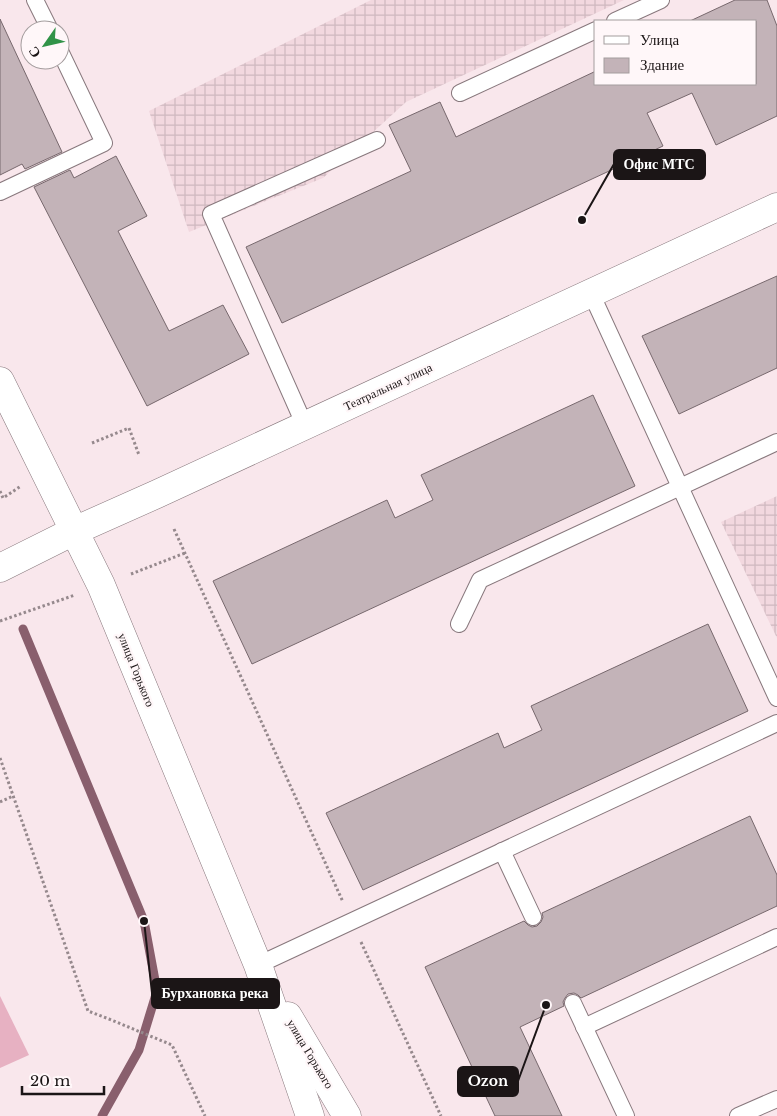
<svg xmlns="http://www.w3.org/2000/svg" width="777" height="1116" viewBox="0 0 777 1116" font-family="'Libre Baskerville',serif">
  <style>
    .industrial { fill: url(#industrial-grid) }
    .grass { fill: #e7b1c2 }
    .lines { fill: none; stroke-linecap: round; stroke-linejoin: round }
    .stream { stroke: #895f6d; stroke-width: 9 }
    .building { fill: #c3b3b8; stroke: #77686d }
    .lane-casing { stroke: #88787d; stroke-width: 18 }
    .secondary-casing { stroke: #88787d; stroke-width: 29 }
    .primary-casing { stroke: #88787d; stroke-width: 29 }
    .path { stroke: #96898d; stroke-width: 3; stroke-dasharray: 2.5 2.5; stroke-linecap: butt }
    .lane { stroke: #fff; stroke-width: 16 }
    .secondary { stroke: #fff; stroke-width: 28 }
    .primary { stroke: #fff; stroke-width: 28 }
    .labels { text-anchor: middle; stroke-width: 4.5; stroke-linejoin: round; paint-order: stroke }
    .street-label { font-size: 12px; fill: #1b1516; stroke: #fff7f9 }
    .leader { fill: none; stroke: #1b1516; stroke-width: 2 }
    .callout-dot { fill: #1b1516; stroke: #fff7f9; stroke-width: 2 }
    .callout { fill: #1b1516; stroke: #1b1516; stroke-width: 2 }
    .callout-label { font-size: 14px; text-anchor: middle; font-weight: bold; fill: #fff }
  </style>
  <defs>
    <pattern id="industrial-grid" width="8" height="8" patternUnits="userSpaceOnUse" patternTransform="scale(1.25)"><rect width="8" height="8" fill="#f2d8df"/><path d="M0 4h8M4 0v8" fill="none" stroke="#cfb8bf"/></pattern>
  </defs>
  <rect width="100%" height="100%" fill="#f9e7ec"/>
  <g class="industrial">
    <path d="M371,0H624L406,102L323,178L189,232L149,111Z"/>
    <path d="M777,496V638L721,522Z"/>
  </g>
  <path class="grass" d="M0,996L29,1055L0,1068Z"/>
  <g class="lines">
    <path class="stream" d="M23,629L144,921L157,991L139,1050L102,1116"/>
  </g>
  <g class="building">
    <path d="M735,0H767L777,26V116L716,145L692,93L647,113L663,146L282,323L246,247L411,171L389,125L440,102L456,137L596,71V84H756V21H690Z"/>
    <path d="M0,19L62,152L25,169L22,164L0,175Z"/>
    <path d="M116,156L147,216L118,231L169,331L223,305L249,354L147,406L34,187L70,170L74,178Z"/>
    <path d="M777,276V368L679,414L642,336Z"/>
    <path d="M593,395L635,486L252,664L213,581L387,500L395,518L433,500L421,475Z"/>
    <path d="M708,624L748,711L363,890L326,813L498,733L504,748L542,730L531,706Z"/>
    <path d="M750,816L777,875V906L581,998L578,995L574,993L568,994L565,998L563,1002L564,1006L520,1027L562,1116H495L425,967L524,921L528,925L532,927L537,926L541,922L543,917L542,913Z"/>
  </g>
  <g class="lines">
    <g class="lane-casing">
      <g id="lane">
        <path d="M35,0L50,30"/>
        <path d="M615,21L661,0"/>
        <path d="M460,93L596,30"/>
        <path d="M0,192L104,143L60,51"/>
        <path d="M591,293L777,698"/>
        <path d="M305,426L211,214L377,140"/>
        <path d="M459,624L480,580L777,442"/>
        <path d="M502,851L533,917"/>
        <path d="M258,965L777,723"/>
        <path d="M573,1003L626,1116"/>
        <path d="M584,1027L777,937"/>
        <path d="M738,1116L777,1099"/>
      </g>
    </g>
    <g class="secondary-casing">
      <path id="secondary" d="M74,531L157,494L777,207"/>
    </g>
    <g class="primary-casing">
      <g id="primary">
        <path d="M0,381L101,585L258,965L310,1116"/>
        <path d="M0,568L74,531"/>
        <path d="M288,1016L347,1116"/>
      </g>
    </g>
    <g class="path">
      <path d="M92,443L129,428L139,455"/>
      <path d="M0,491L3,498L21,486"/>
      <path d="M174,529L343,902"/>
      <path d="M131,574L185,553"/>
      <path d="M0,621L75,595"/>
      <path d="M0,758L88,1011L109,1019L172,1045L205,1116"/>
      <path d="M0,802L13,796"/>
      <path d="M361,942L441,1116"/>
    </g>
    <use href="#lane" class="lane"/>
    <use href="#secondary" class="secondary"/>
    <use href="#primary" class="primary"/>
  </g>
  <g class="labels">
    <g class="street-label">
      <text transform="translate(388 387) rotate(-25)" y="4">Театральная улица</text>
      <text transform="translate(136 670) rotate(68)" y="4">улица Горького</text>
      <text transform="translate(310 1054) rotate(59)" y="4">улица Горького</text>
    </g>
  </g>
  <path class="leader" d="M582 220L614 164M144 921L152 993M546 1005L518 1081"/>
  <g class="callout-dot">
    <circle cx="582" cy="220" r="5"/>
    <circle cx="144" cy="921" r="5"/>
    <circle cx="546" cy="1005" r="5"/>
  </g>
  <g class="callout">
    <rect x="614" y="150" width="91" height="29" rx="5"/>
    <rect x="152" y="979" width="127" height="29" rx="5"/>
    <rect x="458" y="1067" width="60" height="29" rx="5"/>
  </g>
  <g class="callout-label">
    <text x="659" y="169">Офис МТС</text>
    <text x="215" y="998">Бурхановка река</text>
    <text x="488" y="1086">Ozon</text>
  </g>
  <rect x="594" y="20" width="162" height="65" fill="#fff7f9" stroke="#a49d9e"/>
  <rect x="604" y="36" width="25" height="8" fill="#ffffff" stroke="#a49d9e"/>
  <text x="640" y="45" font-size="15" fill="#1b1516">Улица</text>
  <rect x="604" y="58" width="25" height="15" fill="#c3b3b8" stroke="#a49d9e"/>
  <text x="640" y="70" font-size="15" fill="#1b1516">Здание</text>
  <g transform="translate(45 45) rotate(236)"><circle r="24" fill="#fff7f9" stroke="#a49d9e"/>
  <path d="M0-4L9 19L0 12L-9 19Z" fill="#319348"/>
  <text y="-8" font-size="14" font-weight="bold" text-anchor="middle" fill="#1b1516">С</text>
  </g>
  <path d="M22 1086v8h82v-8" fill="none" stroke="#1b1516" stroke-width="2.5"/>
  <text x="30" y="1086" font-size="15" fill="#1b1516" stroke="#fff7f9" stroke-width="4" paint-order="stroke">20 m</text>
</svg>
